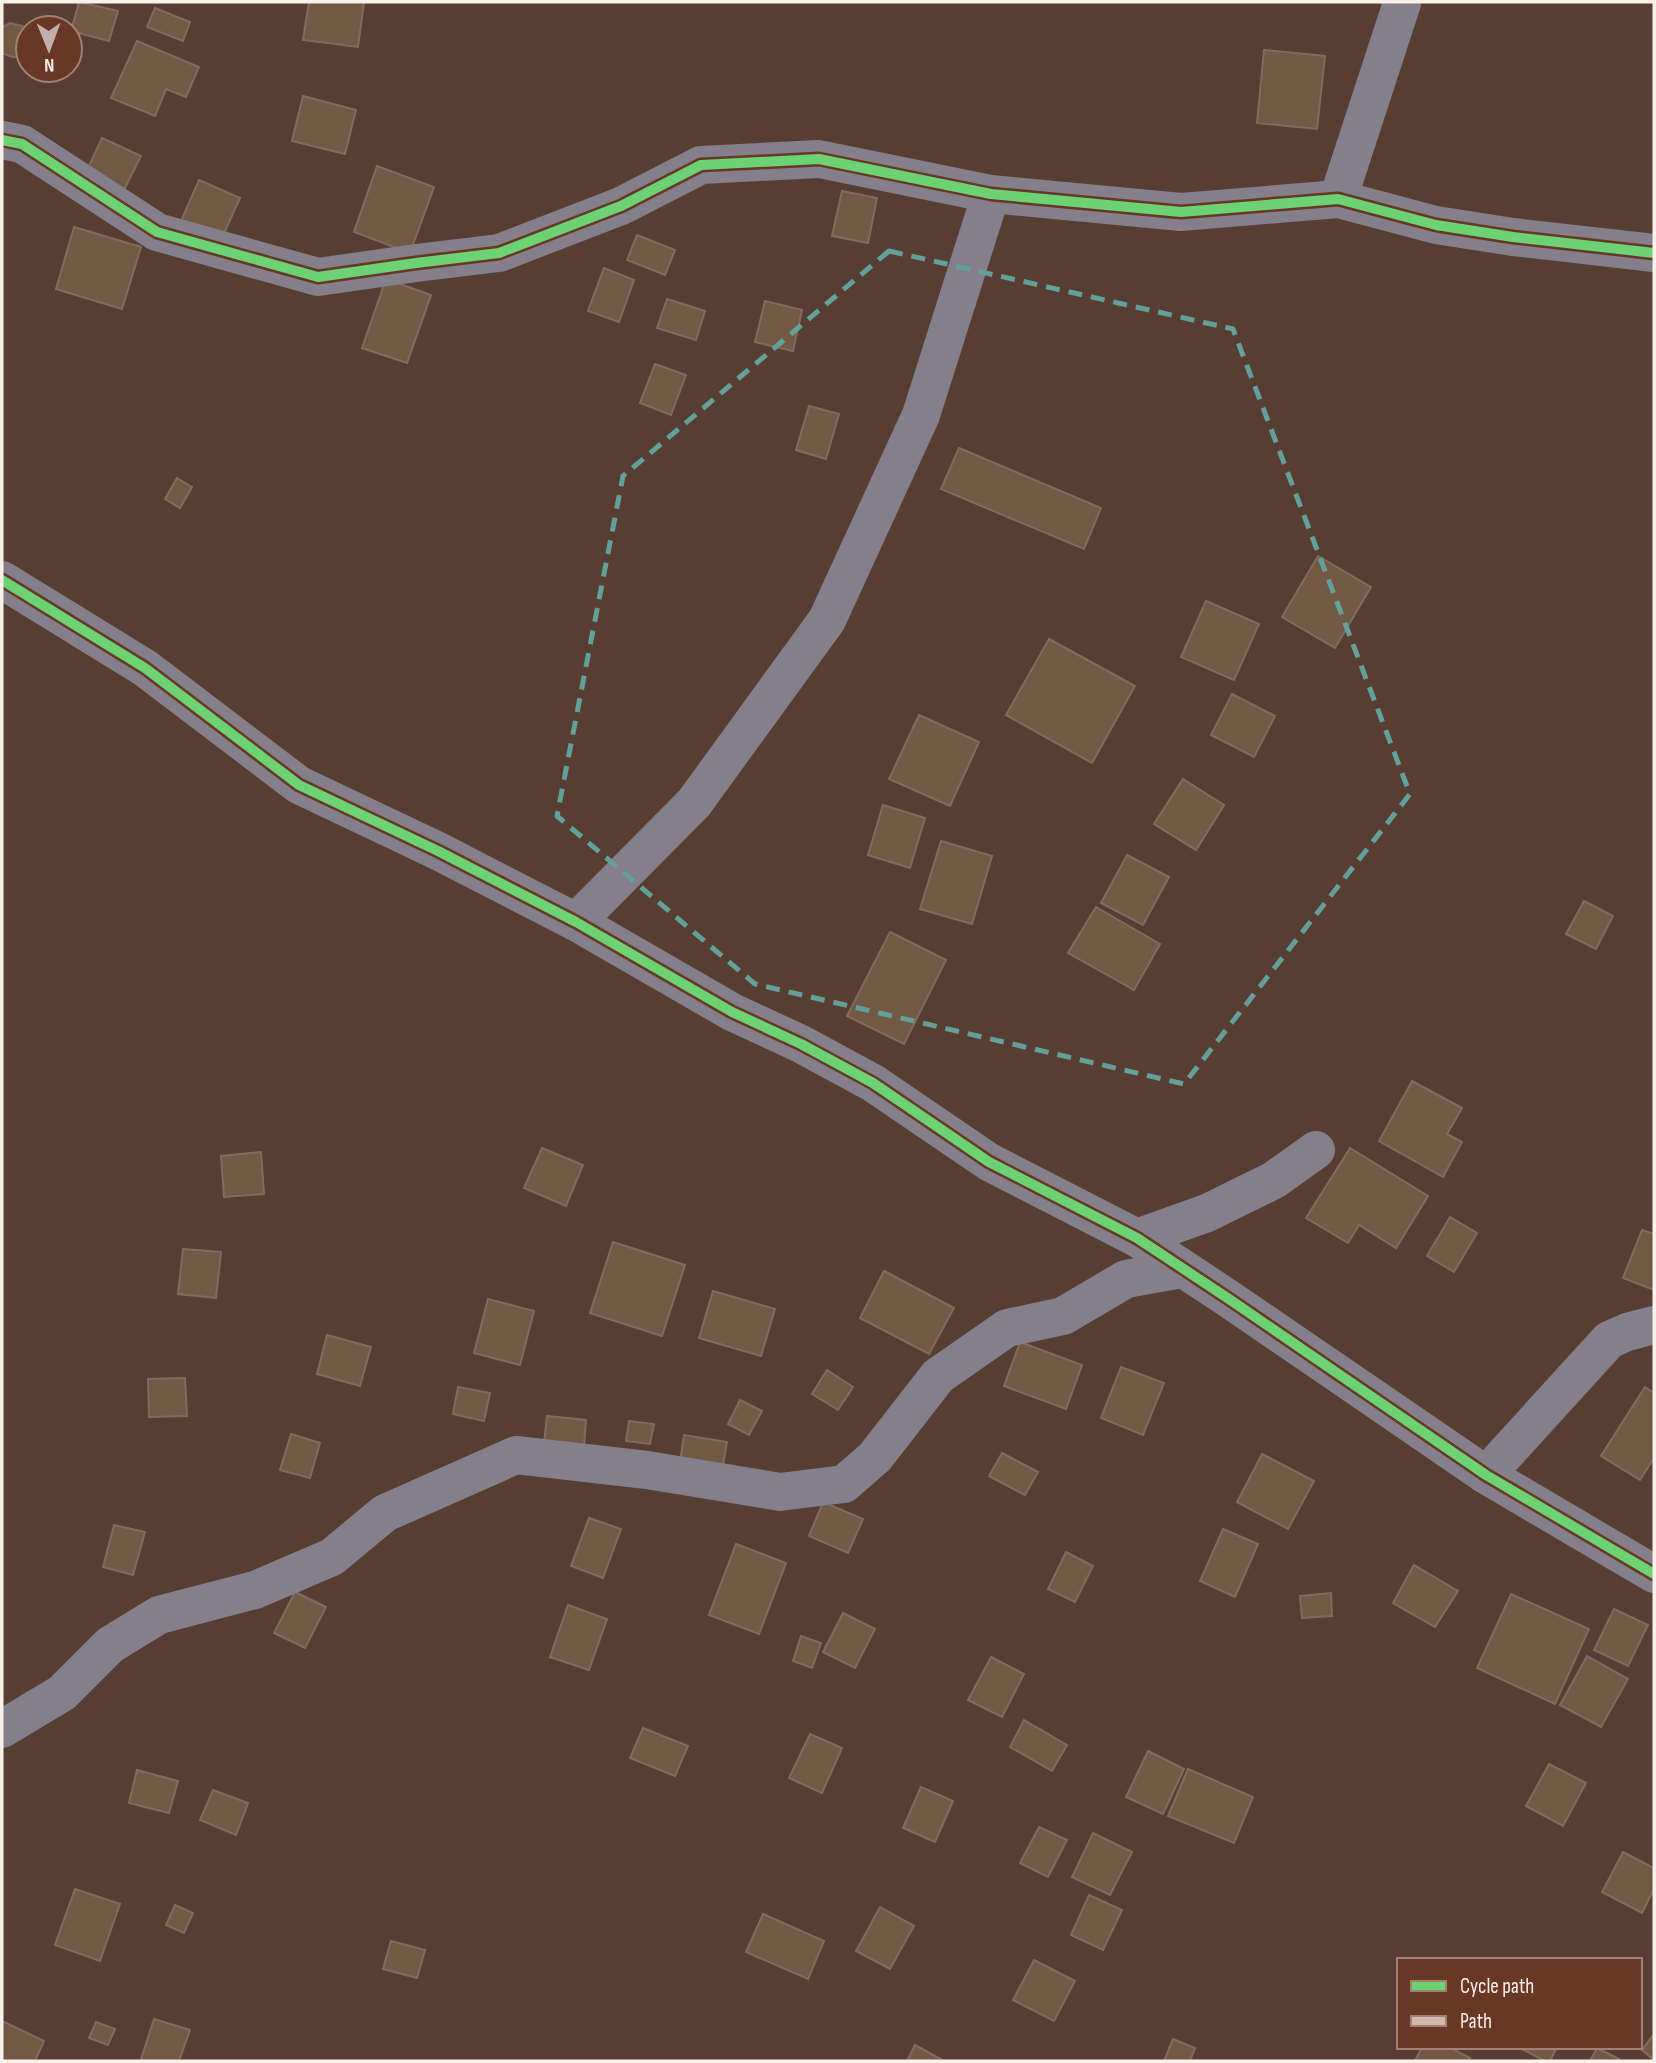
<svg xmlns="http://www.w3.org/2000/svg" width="1656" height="2063" viewBox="0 0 1656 2063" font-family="'Sofia Sans Condensed',sans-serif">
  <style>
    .building { fill: #725943; stroke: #806c5f; stroke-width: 2 }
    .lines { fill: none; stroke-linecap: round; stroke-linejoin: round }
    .street { stroke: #857e8b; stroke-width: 38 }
    .quiet { stroke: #d1b7ad; stroke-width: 9; stroke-dasharray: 18 9; stroke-linecap: butt }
    .cycleway-casing { stroke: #673823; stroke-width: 15 }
    .cycleway { stroke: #6cd273; stroke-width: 10 }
    .marked { fill: none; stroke: #62a099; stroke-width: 5; stroke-dasharray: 14 9; stroke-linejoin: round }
  </style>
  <rect width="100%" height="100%" fill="#583e32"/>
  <g class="building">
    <path d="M79,2L118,11L109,41L71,31Z"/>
    <path d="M309,2H364L358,47L303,40Z"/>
    <path d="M155,8L190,22L183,41L147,27Z"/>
    <path d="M10,23L22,26L28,33V46L26,51L17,57H12L2,53V27Z"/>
    <path d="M137,41L199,67L186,97L166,89L155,116L111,98Z"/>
    <path d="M1264,50L1325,56L1317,129L1257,123Z"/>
    <path d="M303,96L356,110L345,154L292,141Z"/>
    <path d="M102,138L141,156L120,198L82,181Z"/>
    <path d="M377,166L434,187L410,253L354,232Z"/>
    <path d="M199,180L240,198L222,238L181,221Z"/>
    <path d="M842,191L877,198L868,243L832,236Z"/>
    <path d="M74,227L141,247L122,309L56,289Z"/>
    <path d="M637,235L675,250L665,275L627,260Z"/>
    <path d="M604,268L634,280L619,322L588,311Z"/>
    <path d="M386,279L431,295L407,363L362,348Z"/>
    <path d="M667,299L705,311L696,340L657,328Z"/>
    <path d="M765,301L802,310L793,351L755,342Z"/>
    <path d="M655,364L686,375L671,415L640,403Z"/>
    <path d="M809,406L839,414L826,459L796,450Z"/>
    <path d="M959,448L1101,508L1084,549L941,489Z"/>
    <path d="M177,478L192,487L180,508L165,499Z"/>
    <path d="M1318,556L1371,587L1335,648L1282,617Z"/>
    <path d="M1206,601L1259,624L1234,680L1181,657Z"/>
    <path d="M1049,639L1135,686L1092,763L1006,715Z"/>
    <path d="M1232,694L1275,716L1254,757L1211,735Z"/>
    <path d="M919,715L979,742L950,806L889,779Z"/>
    <path d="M1183,779L1224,805L1196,850L1154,824Z"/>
    <path d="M883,805L925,818L910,868L868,855Z"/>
    <path d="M941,841L992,856L972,924L920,909Z"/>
    <path d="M1127,855L1169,877L1143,925L1101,903Z"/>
    <path d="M1584,901L1613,916L1596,949L1566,934Z"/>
    <path d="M1096,907L1160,944L1134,990L1068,953Z"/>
    <path d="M890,932L946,960L904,1044L847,1016Z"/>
    <path d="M1412,1081L1462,1108L1447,1134L1462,1142L1443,1177L1379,1141Z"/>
    <path d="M542,1148L583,1165L566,1206L524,1188Z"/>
    <path d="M1350,1148L1428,1196L1396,1248L1359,1225L1348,1243L1306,1218Z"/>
    <path d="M261,1152L264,1194L224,1197L221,1156Z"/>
    <path d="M1450,1217L1477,1233L1454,1272L1427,1256Z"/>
    <path d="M1642,1230L1654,1234V1290L1623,1278Z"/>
    <path d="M613,1242L685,1265L662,1336L590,1313Z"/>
    <path d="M183,1249L221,1252L216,1298L178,1294Z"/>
    <path d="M884,1271L954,1308L929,1354L860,1318Z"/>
    <path d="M713,1291L775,1309L761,1356L699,1338Z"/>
    <path d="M488,1299L534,1311L520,1365L474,1353Z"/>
    <path d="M327,1335L371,1347L360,1386L317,1374Z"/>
    <path d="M1020,1342L1082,1365L1066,1409L1004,1386Z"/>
    <path d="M1121,1367L1164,1383L1143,1435L1101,1418Z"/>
    <path d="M827,1370L853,1387L838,1410L812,1394Z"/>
    <path d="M185,1378L187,1416L149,1417L148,1379Z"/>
    <path d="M458,1387L490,1393L484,1421L453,1414Z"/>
    <path d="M1645,1387L1654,1393V1458L1640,1480L1601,1456Z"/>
    <path d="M740,1400L762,1411L749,1435L728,1424Z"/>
    <path d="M547,1416L586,1420L584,1447L544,1443Z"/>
    <path d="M629,1421L654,1424L650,1444L626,1441Z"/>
    <path d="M291,1434L320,1443L310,1478L280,1470Z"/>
    <path d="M684,1435L727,1442L721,1476L679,1469Z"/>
    <path d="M1002,1453L1038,1472L1025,1495L989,1476Z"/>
    <path d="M1262,1454L1314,1481L1288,1529L1237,1502Z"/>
    <path d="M823,1502L863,1519L848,1553L809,1536Z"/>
    <path d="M589,1518L621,1529L603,1578L571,1566Z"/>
    <path d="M114,1525L145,1532L133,1575L103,1567Z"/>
    <path d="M1223,1529L1258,1544L1235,1597L1200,1581Z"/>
    <path d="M736,1544L786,1563L759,1634L709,1615Z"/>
    <path d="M1066,1552L1093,1566L1075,1602L1048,1589Z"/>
    <path d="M1414,1565L1458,1591L1435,1627L1393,1603Z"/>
    <path d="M295,1592L326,1607L305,1648L274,1633Z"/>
    <path d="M1331,1593L1332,1616L1302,1618L1300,1596Z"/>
    <path d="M1511,1594L1589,1629L1555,1704L1477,1668Z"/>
    <path d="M568,1605L607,1619L589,1670L550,1657Z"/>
    <path d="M1614,1609L1648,1625L1628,1666L1594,1650Z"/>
    <path d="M843,1613L875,1629L855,1668L823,1652Z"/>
    <path d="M801,1636L821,1643L812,1668L793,1661Z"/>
    <path d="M1587,1656L1628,1679L1601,1727L1560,1705Z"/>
    <path d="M991,1657L1024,1674L1002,1717L968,1700Z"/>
    <path d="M1024,1720L1067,1745L1052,1771L1010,1747Z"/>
    <path d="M643,1728L688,1746L675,1776L630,1758Z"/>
    <path d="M810,1734L842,1748L822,1793L789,1778Z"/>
    <path d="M1148,1751L1184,1769L1163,1814L1126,1797Z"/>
    <path d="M1549,1764L1586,1783L1563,1826L1526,1806Z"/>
    <path d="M1188,1769L1253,1797L1234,1843L1168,1816Z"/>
    <path d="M137,1770L178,1781L169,1813L129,1803Z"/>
    <path d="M921,1787L953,1801L935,1842L903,1828Z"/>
    <path d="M213,1790L248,1803L236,1835L200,1820Z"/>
    <path d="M1039,1827L1067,1840L1048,1877L1020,1863Z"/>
    <path d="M1093,1833L1132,1852L1110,1895L1072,1877Z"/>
    <path d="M1623,1852L1654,1868V1889L1642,1913L1602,1892Z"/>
    <path d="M75,1889L120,1904L100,1961L55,1945Z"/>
    <path d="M1089,1895L1122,1910L1103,1950L1071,1935Z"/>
    <path d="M175,1905L193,1913L184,1933L166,1925Z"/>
    <path d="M880,1907L914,1926L890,1969L856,1951Z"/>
    <path d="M763,1914L824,1941L808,1979L746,1952Z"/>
    <path d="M391,1941L425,1950L417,1978L383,1969Z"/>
    <path d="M1034,1960L1075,1981L1054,2021L1013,2000Z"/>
    <path d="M154,2019L190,2030L179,2061H148L141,2059Z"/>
    <path d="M2,2021L44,2041L35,2061H2Z"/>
    <path d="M96,2022L115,2029L108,2045L89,2038Z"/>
    <path d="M1654,2034V2060L1642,2050Z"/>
    <path d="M1173,2039L1195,2048L1190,2061H1164Z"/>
    <path d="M915,2045L944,2061H907Z"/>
    <path d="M1422,2047H1449L1470,2058L1468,2061H1415Z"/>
    <path d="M1518,2047H1557L1550,2061H1545Z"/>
    <path d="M1597,2048L1619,2059L1618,2061H1590Z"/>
  </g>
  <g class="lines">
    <g class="street">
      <path d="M2,140L22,144L157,232L318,277L416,263L499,253L621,206L701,165L819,159L991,194L1181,212L1338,199L1436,225L1513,237L1654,253"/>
      <path d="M1338,199L1402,3"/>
      <path d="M2,580L145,668L299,785L438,851L576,922L732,1012L801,1044L873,1083L989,1162L1137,1238L1229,1299L1486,1475L1654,1574"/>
      <path d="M576,922L694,803L827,620L921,415L991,194"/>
      <path d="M1137,1238L1207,1213L1274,1180L1316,1150"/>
      <path d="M1486,1475L1609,1340L1627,1332L1654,1325"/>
      <path d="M2,1729L62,1693L110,1645L159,1615L255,1590L332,1557L385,1513L516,1455L647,1470L780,1492L844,1484L875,1457L938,1376L1007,1328L1063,1316L1126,1279L1182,1269"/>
    </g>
    <path class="quiet" d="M1402,3V2"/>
    <g class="cycleway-casing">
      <g id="cycleway">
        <path d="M2,140L22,144L157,232L318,277L416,263L499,253L621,206L701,165L819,159L991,194L1181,212L1338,199L1436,225L1513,237L1654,253"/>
        <path d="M2,580L145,668L299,785L438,851L576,922L732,1012L801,1044L873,1083L989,1162L1137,1238L1229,1299L1486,1475L1654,1574"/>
      </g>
    </g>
    <use href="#cycleway" class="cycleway"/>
  </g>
  <path class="marked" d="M889,251L1233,329L1410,794L1184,1084L755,984L557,816L623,476Z"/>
  <rect width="1656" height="2063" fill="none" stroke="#fbefea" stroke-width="7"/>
  <rect x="1397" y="1958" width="245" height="91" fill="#673823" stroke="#a28173" stroke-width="2"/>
  <rect x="1411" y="1981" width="35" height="10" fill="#6cd273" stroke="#a28173" stroke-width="2"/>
  <text x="1460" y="1993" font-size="21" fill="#fbefea">Cycle path</text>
  <rect x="1411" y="2016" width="35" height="10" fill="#d1b7ad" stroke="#a28173" stroke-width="2"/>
  <text x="1460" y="2028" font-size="21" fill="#fbefea">Path</text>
  <g transform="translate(49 49) rotate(179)"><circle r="33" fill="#673823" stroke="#a28173" stroke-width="2"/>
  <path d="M0-5L12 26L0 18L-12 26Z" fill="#c2b1aa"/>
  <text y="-10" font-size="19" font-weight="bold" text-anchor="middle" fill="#fbefea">N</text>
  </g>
</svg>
